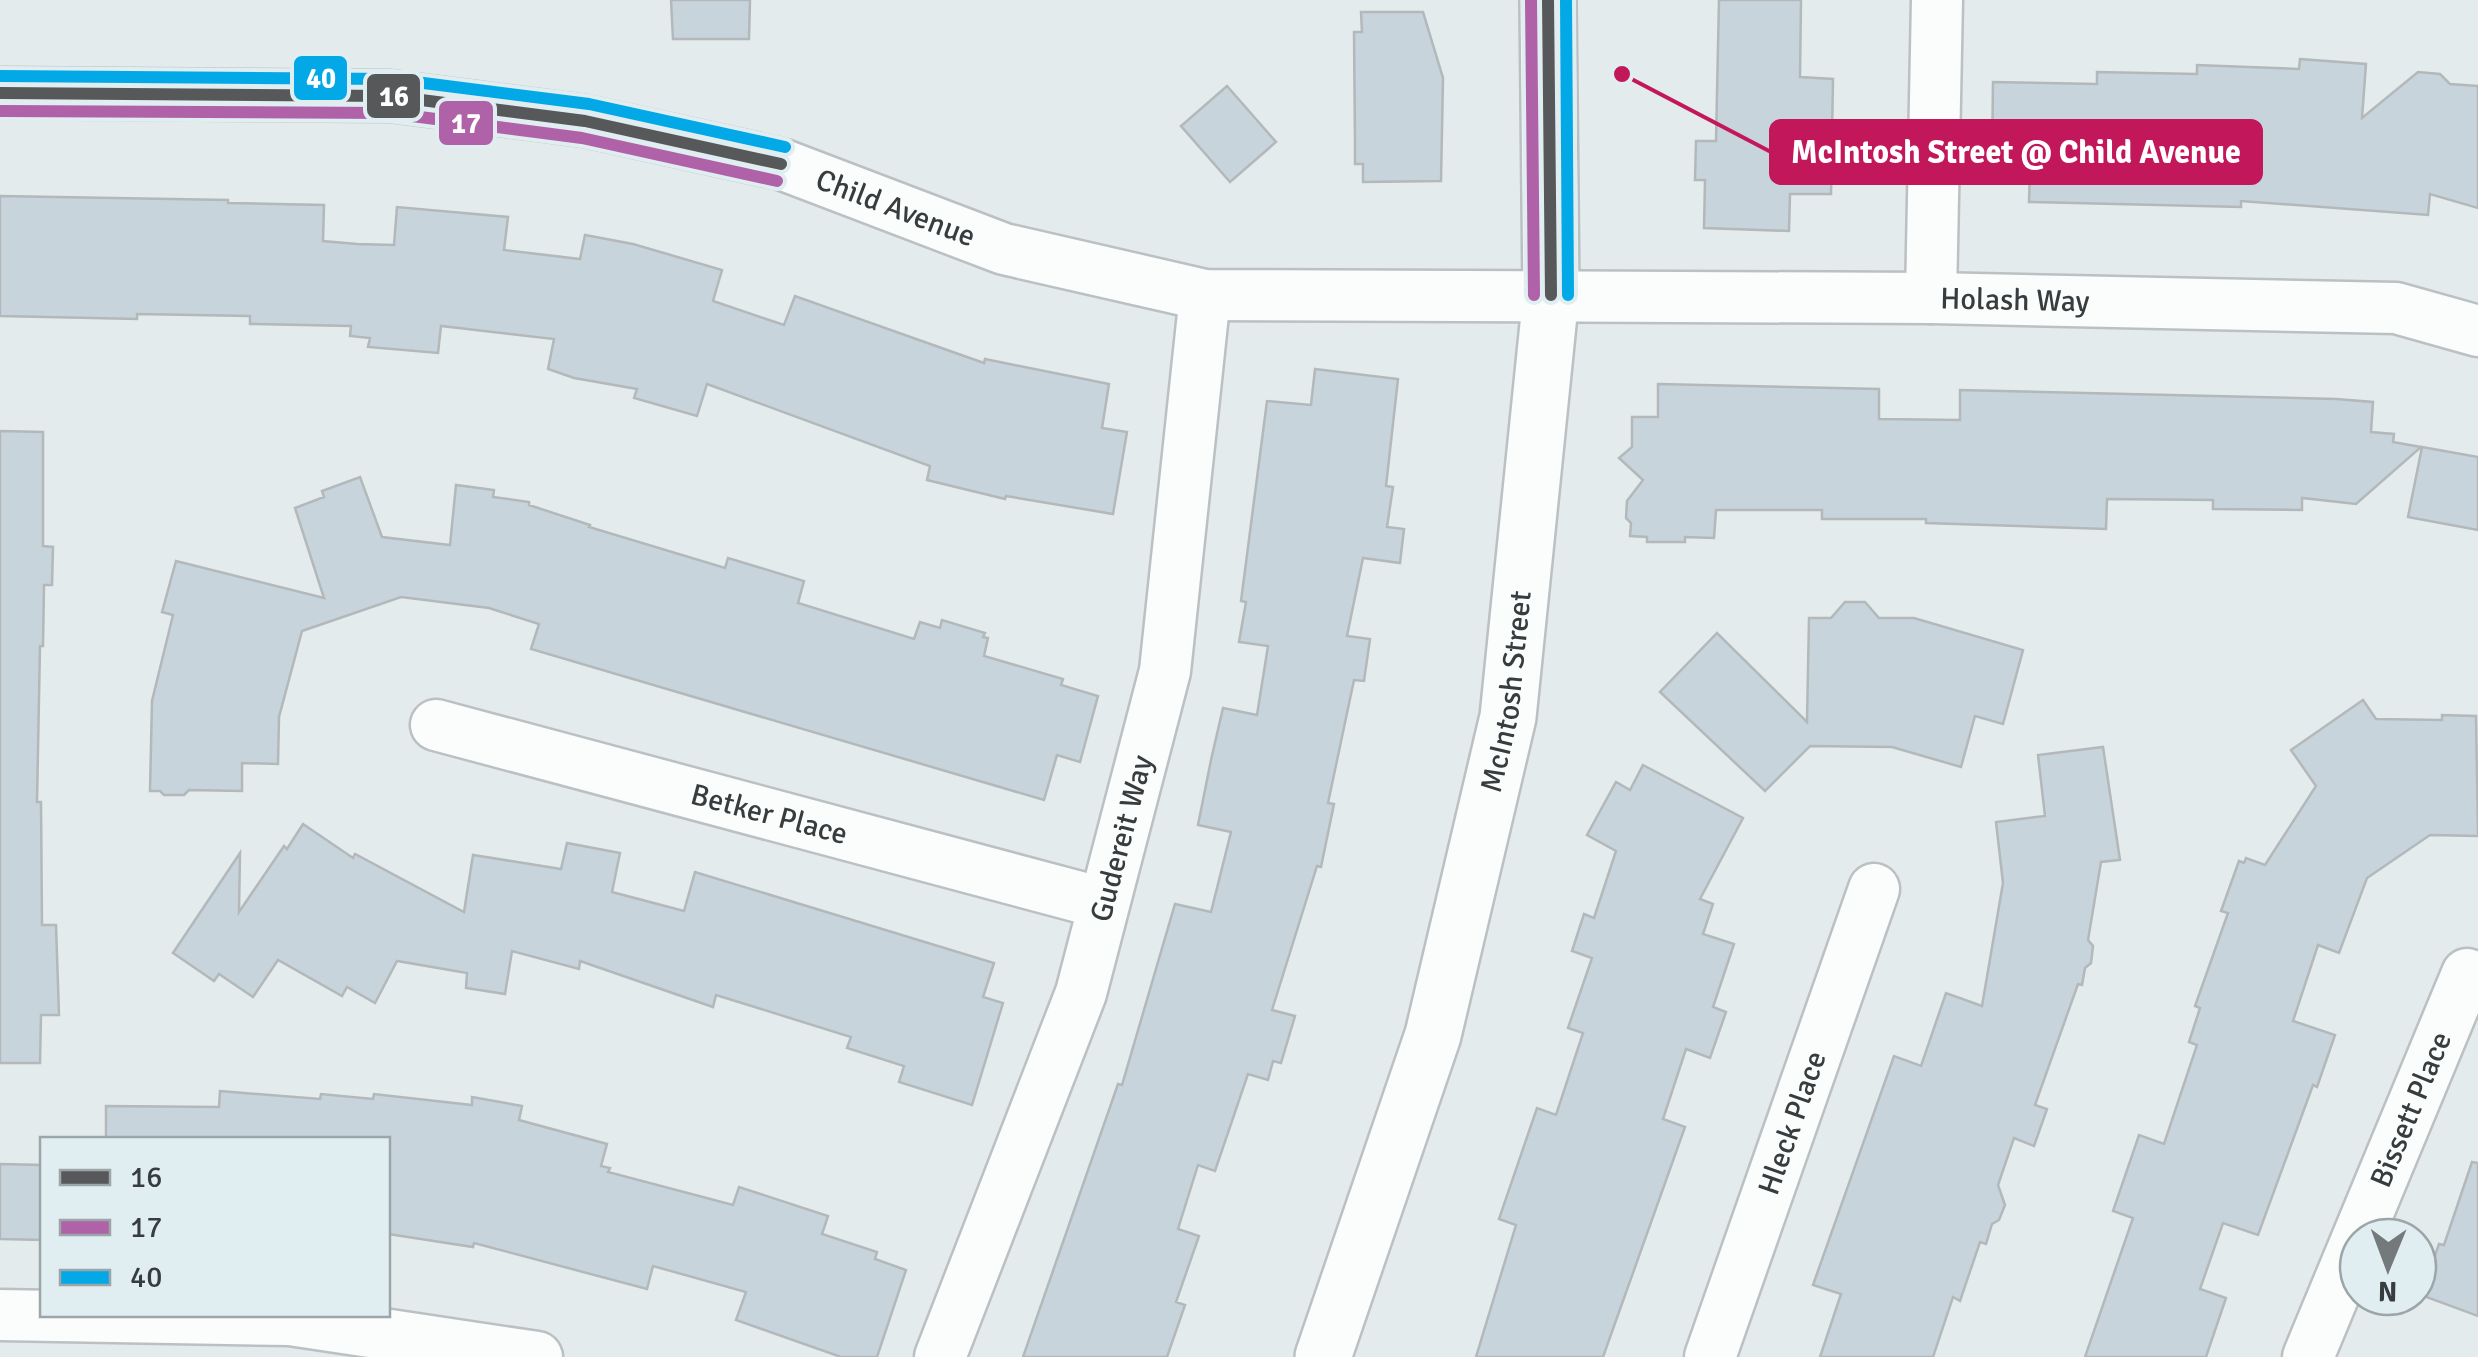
<svg xmlns="http://www.w3.org/2000/svg" width="2478" height="1357" viewBox="0 0 2478 1357" font-family="Signika,sans-serif">
  <style>
    .building { fill: #c8d4db; stroke: #b3b8ba; stroke-width: 2.5 }
    .lines { fill: none; stroke-linecap: round; stroke-linejoin: round }
    .street-casing { stroke: #bbc0c2; stroke-width: 55 }
    .secondary-casing { stroke: #bbc0c2; stroke-width: 60 }
    .street { stroke: #fbfcfc; stroke-width: 50 }
    .secondary { stroke: #fbfcfc; stroke-width: 55 }
    .bus-1-casing { stroke: #e0edf1; stroke-width: 20 }
    .bus-2-casing { stroke: #e0edf1; stroke-width: 20 }
    .bus-3-casing { stroke: #e0edf1; stroke-width: 20 }
    .bus-1 { stroke: #57585a; stroke-width: 12 }
    .bus-2 { stroke: #af62a8; stroke-width: 12 }
    .bus-3 { stroke: #03a8e6; stroke-width: 12 }
    .labels { text-anchor: middle; stroke-width: 8; stroke-linejoin: round; paint-order: stroke }
    .street-label { font-size: 30px; fill: #373c3e; stroke: #e0edf1 }
    .leader { fill: none; stroke: #c2185b; stroke-width: 4 }
    .callout-dot { fill: #c2185b; stroke: #e0edf1; stroke-width: 4 }
    .callout { fill: #c2185b; stroke: #c2185b; stroke-width: 4 }
    .callout-label { font-size: 32px; text-anchor: middle; font-weight: bold; fill: #fff }
    .line-badge { stroke: #e0edf1; stroke-width: 4 }
    .badge-label { font-size: 28px; text-anchor: middle; font-weight: bold; fill: #fff }
  </style>
  <rect width="100%" height="100%" fill="#e4ebed"/>
  <g class="building">
    <path d="M671,0H750L749,39H673Z"/>
    <path d="M1719,0H1801L1800,77L1833,79L1831,194H1790L1789,231L1704,228L1705,180H1695L1696,141H1716Z"/>
    <path d="M1361,12H1423L1443,78L1441,181L1363,182V164H1355V142L1354,32H1362Z"/>
    <path d="M2300,59L2366,64L2362,118L2418,72L2440,74L2450,84L2478,86V208L2430,194L2428,215L2241,201V207L2029,202L2030,169L1995,168L1992,164L1993,82L2097,84V72L2197,74V65L2299,69Z"/>
    <path d="M1227,86L1276,142L1230,182L1181,126Z"/>
    <path d="M0,196L228,200V203L324,205L323,241L357,244L394,245L397,207L508,217L504,250L580,259L585,235L633,244L722,270L713,301L784,325L795,296L984,363L985,359L1109,384L1102,428L1127,432L1113,514L1006,496L1005,499L927,480L930,466L707,384L697,416L634,398L637,389L574,378L548,369L554,339L441,326L438,353L368,347L370,338L350,336L351,326L250,324V316L137,314V319L0,316Z"/>
    <path d="M1315,369L1398,379L1386,486L1393,487L1387,527L1404,529L1400,563L1363,558L1347,636L1370,639L1364,681L1354,680L1328,803L1334,804L1321,867L1317,866L1272,1010L1295,1016L1281,1063L1273,1061L1268,1080L1248,1074L1215,1171L1198,1165L1178,1229L1199,1236L1176,1302L1185,1305L1167,1357H1023L1118,1084L1122,1085L1175,904L1211,912L1231,832L1198,825L1211,760L1223,708L1257,715L1268,646L1239,642L1246,602L1241,601L1267,401L1311,405Z"/>
    <path d="M1658,384L1879,389V419L1960,420V390L2336,399L2373,402L2371,432L2394,434L2393,442L2421,447L2356,504L2302,498V510L2213,509V500L2107,499L2106,529L1926,523V519H1822V510H1716L1714,538L1685,537V542H1647V537L1630,536L1631,523L1626,518L1627,501L1643,480L1619,458L1632,447V417H1658Z"/>
    <path d="M0,431L43,432V546L53,547L52,585H44L43,646H40L37,802H41L42,925H56L59,1015H41L40,1063H0Z"/>
    <path d="M2422,447L2478,457V530L2408,517Z"/>
    <path d="M360,477L382,537L450,545L456,485L494,490L493,497L529,502V505L590,525L589,527L725,568L728,558L804,581L798,603L914,639L920,622L940,628L942,620L985,633L983,637L988,638L984,656L1063,679L1061,685L1098,696L1080,762L1057,755L1044,800L531,649L539,624L489,608L401,597L302,631L279,717L278,764L242,763V791L189,790L184,795H164L160,791H150L152,701L173,615L162,612L176,561L324,598L295,508L324,497L322,491Z"/>
    <path d="M1845,602H1865L1879,618H1914L2023,650L2003,724L1975,716L1961,767L1892,747L1810,746L1765,791L1660,692L1717,633L1807,722L1809,618H1831Z"/>
    <path d="M2363,700L2376,719L2442,720V715L2476,716L2478,836L2430,835L2367,878L2339,953L2318,945L2293,1021L2335,1035L2317,1087L2313,1085L2258,1235L2223,1223L2200,1289L2226,1298L2206,1357H2085L2133,1218L2113,1211L2139,1135L2164,1144L2197,1045L2189,1042L2200,1008L2195,1006L2228,913L2221,911L2239,861L2244,863L2246,858L2265,865L2316,786L2291,750Z"/>
    <path d="M2103,747L2120,860L2101,862L2088,940L2093,946L2091,963L2085,968L2082,985L2078,984L2035,1105L2047,1109L2034,1146L2014,1138L1998,1185L2005,1205L1999,1220L1992,1224L1986,1244L1980,1242L1960,1301L1953,1297L1933,1357H1820L1841,1294L1813,1285L1894,1056L1921,1066L1946,993L1982,1006L2003,883L1996,822L2045,816L2038,755Z"/>
    <path d="M1643,765L1743,818L1700,899L1713,904L1703,934L1734,944L1713,1007L1726,1012L1710,1058L1686,1049L1663,1119L1685,1127L1603,1357H1476L1516,1225L1499,1219L1537,1108L1556,1115L1583,1033L1568,1028L1592,958L1572,951L1584,914L1594,918L1616,851L1587,835L1616,782L1630,790Z"/>
    <path d="M303,824L353,858L355,854L464,912L473,855L561,869L567,843L620,853L612,892L684,911L695,872L994,963L983,997L1003,1003L972,1105L899,1082L904,1066L847,1048L851,1037L716,995L713,1007L580,961L579,969L512,951L505,994L466,988L467,973L397,961L375,1003L347,987L342,996L278,960L253,997L219,974L214,981L173,953L240,853L239,912L284,846L287,849Z"/>
    <path d="M220,1091L320,1099L321,1094L373,1099L374,1094L472,1105V1097L522,1106L519,1120L607,1144L601,1166L610,1168L608,1172L733,1205L739,1187L828,1216L822,1234L877,1252L875,1259L906,1270L877,1357H841L736,1320L746,1292L653,1266L647,1289L474,1243L473,1247L388,1234V1140H106V1106L219,1107Z"/>
    <path d="M2472,1162L2478,1163V1316L2421,1295L2439,1244L2444,1245Z"/>
    <path d="M0,1164L42,1165V1240L0,1239Z"/>
  </g>
  <g class="lines">
    <g class="street-casing">
      <g id="street">
        <path id="s1" d="M0,93L390,96L585,121L781,164L1004,249L1205,295L1931,298L2396,308L2478,331"/>
        <path d="M1931,298L1937,0"/>
        <path id="s2" d="M436,725L1102,903"/>
        <path d="M0,1315L290,1320L537,1357"/>
        <path id="s3" d="M940,1357L1081,993L1165,671L1205,295"/>
        <path id="s4" d="M1710,1357L1874,889"/>
        <path id="s5" d="M2308,1357L2467,974"/>
      </g>
    </g>
    <g class="secondary-casing">
      <g id="secondary">
        <path id="s6" d="M1323,1357L1433,1035L1508,717L1551,295L1548,0"/>
      </g>
    </g>
    <use href="#street" class="street"/>
    <use href="#secondary" class="secondary"/>
    <g class="bus-1-casing">
      <g id="bus-1">
        <path d="M1548,0L1551,295"/>
        <path d="M0,93L390,96L585,121L781,164"/>
      </g>
    </g>
    <g class="bus-2-casing">
      <g id="bus-2">
        <path d="M1531,0L1534,295"/>
        <path d="M0,111L389,113L582,138L777,181"/>
      </g>
    </g>
    <g class="bus-3-casing">
      <g id="bus-3">
        <path d="M1566,0L1568,295"/>
        <path d="M0,76L392,79L589,104L785,147"/>
      </g>
    </g>
    <use href="#bus-1" class="bus-1"/>
    <use href="#bus-2" class="bus-2"/>
    <use href="#bus-3" class="bus-3"/>
  </g>
  <g class="labels">
    <g class="street-label">
      <text dy="10" stroke="none"><textPath href="#s1" startOffset="910">Child Avenue</textPath></text>
      <text dy="10" stroke="none"><textPath href="#s1" startOffset="2042">Holash Way</textPath></text>
      <text dy="10" stroke="none"><textPath href="#s6" startOffset="692">McIntosh Street</textPath></text>
      <text dy="10" stroke="none"><textPath href="#s2" startOffset="345">Betker Place</textPath></text>
      <text dy="10" stroke="none"><textPath href="#s3" startOffset="550">Gudereit Way</textPath></text>
      <text dy="10" stroke="none"><textPath href="#s5" startOffset="268">Bissett Place</textPath></text>
      <text dy="10" stroke="none"><textPath href="#s4" startOffset="248">Hleck Place</textPath></text>
    </g>
  </g>
  <path class="leader" d="M1622 74L1771 152"/>
  <circle class="callout-dot" cx="1622" cy="74" r="10"/>
  <rect class="callout" x="1771" y="121" width="490" height="62" rx="10"/>
  <g class="callout-label">
    <text x="2016" y="163">McIntosh Street @ Child Avenue</text>
  </g>
  <g class="line-badge">
    <rect x="292" y="54" width="57" height="48" rx="10" fill="#03a8e6"/>
    <rect x="365" y="72" width="57" height="48" rx="10" fill="#57585a"/>
    <rect x="437" y="99" width="58" height="48" rx="10" fill="#af62a8"/>
  </g>
  <g class="badge-label">
    <text x="321" y="88">40</text>
    <text x="394" y="106">16</text>
    <text x="466" y="133">17</text>
  </g>
  <rect x="40" y="1137" width="350" height="180" fill="#e0edf1" stroke="#9ca6a9" stroke-width="2.5"/>
  <rect x="60" y="1170" width="50" height="15" fill="#57585a" stroke="#9ca6a9" stroke-width="2.5"/>
  <text x="130" y="1187" font-size="30" fill="#373c3e">16</text>
  <rect x="60" y="1220" width="50" height="15" fill="#af62a8" stroke="#9ca6a9" stroke-width="2.5"/>
  <text x="130" y="1237" font-size="30" fill="#373c3e">17</text>
  <rect x="60" y="1270" width="50" height="15" fill="#03a8e6" stroke="#9ca6a9" stroke-width="2.5"/>
  <text x="130" y="1287" font-size="30" fill="#373c3e">40</text>
  <g transform="translate(2388 1267) rotate(181)"><circle r="48" fill="#e0edf1" stroke="#9ca6a9" stroke-width="2.5"/>
  <path d="M0-8L18 38L0 25L-18 38Z" fill="#74797b"/>
  <text y="-15" font-size="28" font-weight="bold" text-anchor="middle" fill="#373c3e">N</text>
  </g>
</svg>
